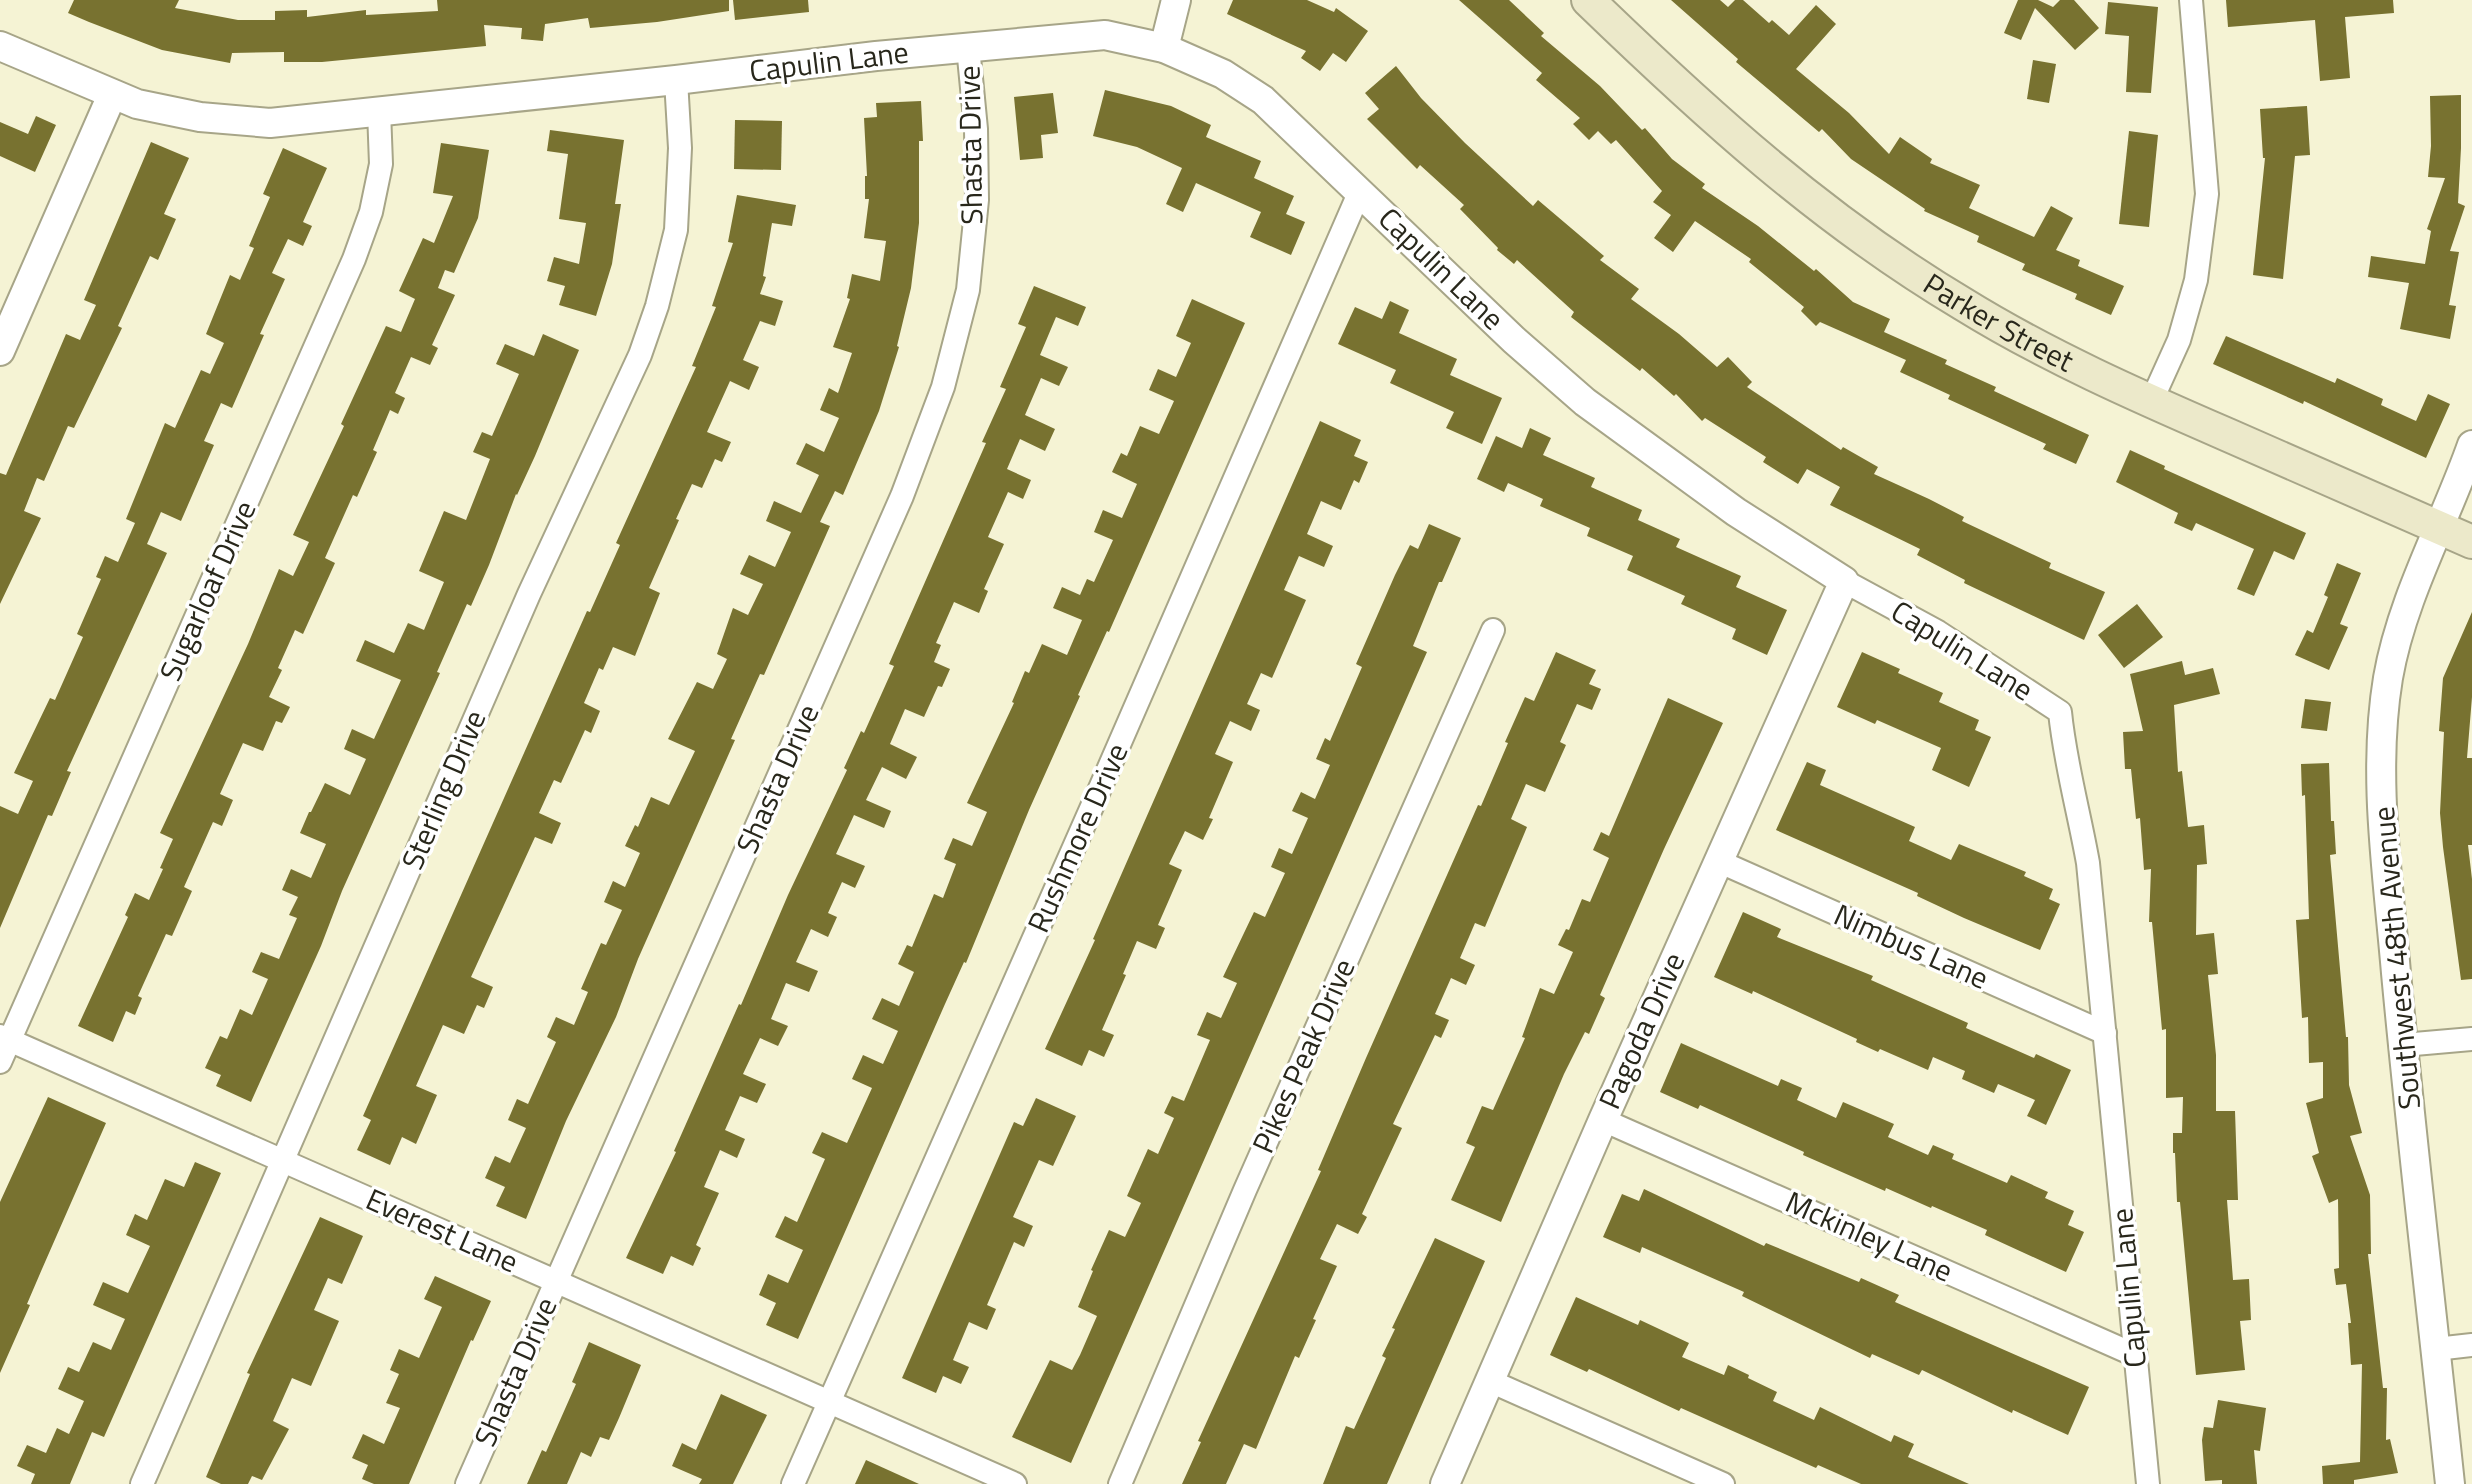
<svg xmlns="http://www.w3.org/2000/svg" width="2472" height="1484" viewBox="0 0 2472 1484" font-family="'Titillium Web',sans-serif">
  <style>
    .building { fill: #787230 }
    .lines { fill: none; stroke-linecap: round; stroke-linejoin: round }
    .minor-casing { stroke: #a7a588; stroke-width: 26 }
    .tertiary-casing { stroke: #a7a588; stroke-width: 32 }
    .secondary-casing { stroke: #a7a588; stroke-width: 36 }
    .minor { stroke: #fff; stroke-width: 22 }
    .tertiary { stroke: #fff; stroke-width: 28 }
    .secondary { stroke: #ece9ca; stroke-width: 32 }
    .labels { text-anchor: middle; stroke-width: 7; stroke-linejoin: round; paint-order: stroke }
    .street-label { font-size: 30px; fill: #28271b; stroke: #fff }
  </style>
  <rect width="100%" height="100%" fill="#f5f3d4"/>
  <g class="building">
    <path d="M74,0H179L175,8L238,20H275V11L307,10V17L366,10V15L438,11L437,0H729V11L657,22L590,28L588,18L545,24L543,41L521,39L522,28L484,25L486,46L322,62H284V52L232,53L230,63L162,50L89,22L68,13Z"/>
    <path d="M733,0H808L809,12L735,20Z"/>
    <path d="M1233,0H1307L1334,12L1336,8L1368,31L1346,62L1333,53L1320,71L1301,58L1306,51L1227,14Z"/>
    <path d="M1459,0H1509L1544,33L1541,36L1600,86L1642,130L1645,128L1672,159L1705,184L1702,188L1758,226L1814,271L1816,269L1853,302L1890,319L1884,332L1947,360L1945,364L1996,387L1994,391L2089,435L2076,464L2043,449L2046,444L1948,399L1950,395L1900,372L1906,360L1820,322L1816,326L1801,311L1804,307L1749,262L1751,259L1695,221L1673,252L1654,238L1671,215L1653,202L1662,191L1616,140L1611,144L1598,131L1589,140L1573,124L1580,118L1536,80L1542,73Z"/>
    <path d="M1671,0H1720L1728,7L1735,0H1743L1769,23L1772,20L1789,35L1816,5L1836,24L1796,69L1849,113L1889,154L1900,137L1932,159L1930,163L1980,185L1969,208L2034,237L2051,206L2073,218L2056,250L2080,260L2078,266L2124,286L2111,315L2075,299L2077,294L2022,270L2025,264L1977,242L1979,236L1924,211L1925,209L1851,159L1822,129L1819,132L1736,62L1738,59Z"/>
    <path d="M2018,0H2038L2053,7L2060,0H2074L2099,28L2075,50L2035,8L2021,40L2004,33Z"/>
    <path d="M2226,0H2393L2394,13L2345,17L2350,78L2320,81L2315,20L2228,27Z"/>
    <path d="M2108,2L2158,7L2151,93L2126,92L2129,36L2105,34Z"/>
    <path d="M2033,60L2056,64L2049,103L2027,99Z"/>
    <path d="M1396,66L1421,98L1465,143L1533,206L1538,200L1604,256L1600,260L1639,289L1631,299L1679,334L1717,367L1728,357L1752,382L1747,387L1841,450L1843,447L1878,467L1874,474L1929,499L1964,517L1962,521L2051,563L2049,568L2105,592L2084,640L1964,583L1965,580L1917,555L1920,549L1830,505L1840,487L1807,469L1798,484L1763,462L1766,457L1705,418L1702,421L1676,394L1674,396L1642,368L1640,371L1571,317L1574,312L1517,260L1514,264L1497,250L1498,248L1460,209L1464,205L1420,165L1417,169L1367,119L1379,109L1365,93Z"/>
    <path d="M1105,90L1171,106L1211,125L1206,137L1261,161L1254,178L1294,196L1286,214L1305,222L1291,255L1250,237L1261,212L1196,183L1183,212L1166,204L1182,168L1137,147L1093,136Z"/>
    <path d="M1053,93L1058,133L1041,135L1043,158L1020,160L1014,97Z"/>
    <path d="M2461,95V148L2458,203L2465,206L2450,251L2459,252L2449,305L2456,306L2450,339L2400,329L2409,283L2368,277L2371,256L2425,264L2431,231L2427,229L2445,178L2428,177L2431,146L2430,96Z"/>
    <path d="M921,101L923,141H919V223L911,288L897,346L899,347L879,411L843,495L835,491L820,522L830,526L764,675L760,674L731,739L735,740L638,959L616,1017L566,1121L526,1219L496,1206L505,1187L485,1178L495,1156L510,1163L526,1128L508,1120L517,1099L528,1104L556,1042L547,1037L556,1017L574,1025L588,992L581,989L601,943L606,945L622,910L604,902L613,881L625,887L640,853L625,846L635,825L638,827L651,797L669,805L695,751L668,739L697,682L713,689L727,659L717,654L733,608L748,615L763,584L740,574L749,555L775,567L791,532L766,521L774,501L801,513L819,475L796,464L806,443L824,452L839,418L820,410L829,388L838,393L852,353L833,347L850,299L847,298L852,274L880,281L886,241L864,238L869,199H865V176H867L864,118L877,117L876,103Z"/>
    <path d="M2307,106L2310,155L2295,156L2283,279L2253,275L2265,158H2263L2260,109Z"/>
    <path d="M36,116L56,125L35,172L0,156V122L28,134Z"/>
    <path d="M735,120L782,121L781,170L734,169Z"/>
    <path d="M550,130L624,140L615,204H621L612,264L596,316L559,305L565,286L547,281L554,257L579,264L586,223L559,219L568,154L547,151Z"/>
    <path d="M2129,131L2158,135L2149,227L2119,224Z"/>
    <path d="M151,142L189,158L164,214L176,219L158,260L150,256L118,326L122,328L74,428L68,426L44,481L37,478L24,511L41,518L0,604V473L6,475L66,334L80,340L96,305L84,300Z"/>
    <path d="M441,143L489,150L478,218L454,273L445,270L438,288L455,295L432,345L438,348L430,365L411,357L395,393L405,398L398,414L390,410L373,450L377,452L357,497L353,495L325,558L335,563L303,634L295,630L278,668L282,670L269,697L290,707L282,723L276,721L263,751L243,743L220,794L233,800L222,826L213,822L184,887L192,891L172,936L166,934L138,996L142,998L135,1015L126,1011L113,1042L78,1026L128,917L125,915L135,893L149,900L163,869L160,868L173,839L160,833L248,644L279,569L293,576L309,542L293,535L344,426L341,424L386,326L401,332L415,299L399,291L423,238L434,243L453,196L433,193Z"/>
    <path d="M283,148L327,168L303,222L312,226L303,246L288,239L272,273L285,279L260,334L264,335L232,408L221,403L204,441L214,445L181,521L161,512L147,544L167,553L67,771L71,772L52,816L48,815L0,928V806L18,814L33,781L14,773L50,698L55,700L83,637L77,634L101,579L96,577L105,556L118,562L135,523L126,519L165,423L175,428L201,370L210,374L224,343L206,334L230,275L240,280L254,248L249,246L270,197L263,194Z"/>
    <path d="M737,195L796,205L792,226L772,223L763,276L766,277L760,294L783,301L775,326L760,321L743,360L759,367L749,390L730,381L707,432L731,442L722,462L715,459L702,488L692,484L676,519L679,520L649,588L660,593L635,656L613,647L603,670L599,668L584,703L600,711L591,733L585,730L561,783L554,780L539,813L561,823L552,844L535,837L471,977L493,987L484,1008L477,1005L464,1034L443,1025L416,1086L437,1095L416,1144L402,1137L390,1165L357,1150L371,1120L363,1116L587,611L590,612L620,545L616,543L696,367L692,366L716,307L712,306L733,243L728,242Z"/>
    <path d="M1034,286L1086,307L1078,326L1056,317L1040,355L1068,367L1059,386L1041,378L1025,415L1055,429L1045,451L1020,439L1007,469L1031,480L1023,499L1008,492L988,537L1004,544L984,589L988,591L979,613L954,602L936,643L941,645L934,662L950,669L942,687L938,686L924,717L905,709L890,744L917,757L906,779L882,767L866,800L891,811L884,828L854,815L836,854L865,866L855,888L842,882L828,913L837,917L828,937L811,929L796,962L818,971L809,992L786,983L771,1019L788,1026L778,1046L760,1038L743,1074L766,1084L757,1103L740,1096L725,1130L745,1139L737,1158L720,1150L704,1187L719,1193L696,1245L701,1248L693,1266L671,1256L663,1274L626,1258L676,1152L674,1151L739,1004L741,1005L788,895L847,770L844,768L861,731L864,733L894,666L889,664L986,443L982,442L1006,389L1000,387L1026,327L1018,324Z"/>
    <path d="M1192,299L1245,323L1109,632L1107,631L1078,695L1080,696L1029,810L966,963L964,962L945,1004L798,1339L766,1325L776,1303L759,1295L768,1274L788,1283L803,1250L775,1237L785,1216L797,1222L825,1159L812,1153L822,1132L847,1143L872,1088L852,1079L863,1055L883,1064L898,1031L872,1019L882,998L899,1006L914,972L898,964L907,945L912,947L934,894L943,898L956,864L944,859L953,838L972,846L987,812L967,803L1014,703L1012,702L1025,671L1029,673L1042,644L1067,655L1082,620L1053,608L1062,587L1080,595L1087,579L1094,582L1113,540L1094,532L1103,510L1122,518L1137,484L1112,472L1121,453L1127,456L1140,426L1159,434L1174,401L1149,390L1158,369L1176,377L1191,343L1176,336Z"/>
    <path d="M1390,301L1409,310L1399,333L1457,359L1450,375L1502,398L1482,444L1446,428L1454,412L1390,383L1396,370L1338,344L1355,307L1382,319Z"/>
    <path d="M543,334L579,350L535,456L517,495L516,494L489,565L471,606L467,604L437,672L440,673L342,891L321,946L251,1102L216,1086L221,1075L205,1068L220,1036L227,1039L240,1009L252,1015L268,979L252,972L261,952L279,959L297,918L289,915L298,897L282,890L291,869L311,878L326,844L300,833L309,812H311L325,783L350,795L366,759L344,749L352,729L374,739L401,680L356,661L365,640L394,653L408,623L424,630L444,582L419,571L444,511L466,520L490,459L473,452L482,432L492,436L519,374L496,364L505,344L534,356Z"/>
    <path d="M2226,336L2335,383L2337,378L2383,399L2381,405L2416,421L2428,394L2450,404L2426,458L2304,401L2303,404L2213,364Z"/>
    <path d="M1320,421L1361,440L1354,456L1368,462L1359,483L1354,480L1341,510L1321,501L1307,534L1333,546L1324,567L1299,556L1284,590L1306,600L1272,678L1261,673L1247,704L1260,710L1251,731L1230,721L1215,754L1233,762L1209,818L1213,819L1203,840L1185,831L1169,864L1182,870L1158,925L1165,928L1156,949L1137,941L1123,974L1126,975L1102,1030L1114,1035L1104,1057L1089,1050L1082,1066L1045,1049L1095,940L1093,939Z"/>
    <path d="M1530,428L1551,438L1543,455L1595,478L1591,487L1642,510L1638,520L1680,539L1676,547L1741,576L1736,587L1787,610L1767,655L1732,639L1736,629L1681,604L1685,596L1627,570L1633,556L1587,536L1590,528L1540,506L1543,499L1508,483L1504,492L1477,479L1496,436L1522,448Z"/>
    <path d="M2130,450L2165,466L2164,469L2306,533L2294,560L2274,551L2254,596L2237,589L2254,549L2196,523L2192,531L2174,523L2178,513L2116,482Z"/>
    <path d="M1429,524L1461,538L1442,582H1439L1413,646L1427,652L1071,1463L1012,1437L1050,1360L1072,1370L1080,1355L1097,1316L1078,1307L1093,1271L1091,1270L1109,1230L1125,1237L1141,1203L1127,1196L1148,1149L1158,1154L1174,1118L1164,1113L1172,1096L1184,1101L1210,1040L1197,1035L1207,1012L1221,1018L1237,983L1223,977L1254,912L1265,917L1285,873L1271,867L1279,848L1292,854L1308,818L1292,811L1301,792L1315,799L1330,765L1316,759L1325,738L1330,741L1362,667L1356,664L1395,575L1410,545L1418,549Z"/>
    <path d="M2337,563L2361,573L2340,624L2348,627L2329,670L2295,655L2307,630L2313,633L2328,597L2324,595Z"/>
    <path d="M2137,604L2163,637L2124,668L2098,635Z"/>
    <path d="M2472,612V697L2467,758H2472V845H2468L2472,879V979L2461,980L2443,847L2440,813L2444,732L2439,731L2443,678Z"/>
    <path d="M1556,652L1596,670L1589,684L1601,689L1592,710L1577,704L1560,742L1566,745L1545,792L1526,784L1511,819L1527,827L1485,927L1475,923L1460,958L1475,965L1466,985L1451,978L1435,1014L1449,1020L1441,1038L1435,1035L1393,1124L1402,1128L1362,1214L1367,1217L1358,1234L1337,1224L1320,1259L1337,1266L1313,1319L1316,1320L1299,1358L1295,1356L1256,1449L1244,1444L1226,1484H1182L1201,1442L1198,1441L1321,1171L1318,1170L1366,1058L1478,805L1481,806L1508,743L1505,742L1525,697L1534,701Z"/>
    <path d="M1862,652L1900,669L1898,673L1943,693L1939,702L1979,720L1975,730L1991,737L1969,787L1932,770L1941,748L1877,720L1875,724L1837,707Z"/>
    <path d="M2182,661L2185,675L2213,668L2220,694L2174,705L2178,772L2182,771L2188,827L2204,825L2207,864L2197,865L2196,935L2214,933L2218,974L2208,975L2216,1055V1111H2235L2238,1200H2227L2233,1280L2249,1279L2251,1320L2240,1321L2245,1370L2196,1375L2180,1202H2177L2175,1153H2173V1133H2182L2183,1097L2166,1098V1029L2162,1030L2152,922H2149L2151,869L2144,870L2140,818L2136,819L2131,769H2125L2123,732L2143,731L2130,674Z"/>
    <path d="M1668,698L1723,723L1664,849L1600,995L1605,998L1589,1034L1585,1032L1564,1074L1501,1222L1451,1200L1475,1147L1466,1143L1482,1106L1493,1110L1525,1038L1522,1037L1540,988L1554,994L1573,952L1558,945L1566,929L1569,930L1582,899L1590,902L1609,858L1593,850L1601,832L1609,836Z"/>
    <path d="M2305,699L2331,702L2327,731L2301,728Z"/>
    <path d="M1807,762L1826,770L1820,785L1915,827L1909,841L1951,860L1959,844L2026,872L2024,876L2053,889L2049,899L2060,904L2040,950L1964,918L1917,896L1918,893L1776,830Z"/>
    <path d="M2329,763L2331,821H2334L2336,854L2330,855L2346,1037H2348L2349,1085L2362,1133L2350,1136L2370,1195L2371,1254H2368L2383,1388H2387L2386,1440L2390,1439L2398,1473L2354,1480V1484H2323L2322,1466L2360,1462L2362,1364L2351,1365L2348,1323H2351L2346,1284L2336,1285L2334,1269L2339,1268L2338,1199L2329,1203L2312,1156L2319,1153L2306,1103L2323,1098V1062L2309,1063L2308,1017L2302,1018L2296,920L2309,919L2305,795L2302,796L2301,764Z"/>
    <path d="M1743,912L1781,929L1777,937L1873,976L1871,980L1968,1023L1966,1028L2034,1058L2036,1054L2071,1070L2046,1125L2027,1116L2035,1100L1998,1084L1994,1093L1962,1079L1965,1071L1933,1057L1928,1070L1880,1049L1878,1052L1856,1042L1857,1039L1753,991L1752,994L1714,977Z"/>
    <path d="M1681,1043L1778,1086L1781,1079L1802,1088L1797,1100L1836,1118L1843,1102L1894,1124L1888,1137L1928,1155L1933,1145L1954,1154L1952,1159L2007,1183L2011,1175L2048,1192L2045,1198L2074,1211L2068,1225L2084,1232L2066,1272L1985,1235L1987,1230L1932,1206L1931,1208L1886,1188L1885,1191L1803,1155L1804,1152L1700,1105L1698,1109L1660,1092Z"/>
    <path d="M48,1097L106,1123L42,1269L27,1304L30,1305L0,1373V1202Z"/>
    <path d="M1036,1098L1076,1116L1053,1166L1039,1160L1013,1217L1033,1226L1024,1247L1014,1242L987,1305L996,1309L987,1330L969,1322L953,1360L969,1367L961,1384L943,1376L936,1393L902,1378L1014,1122L1023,1126Z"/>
    <path d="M195,1162L221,1173L104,1437L92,1432L70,1484H31L35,1474L17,1466L27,1445L46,1453L57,1428L69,1434L84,1401L58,1389L68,1367L79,1372L93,1342L111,1350L125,1319L93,1305L103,1282L128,1293L150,1246L126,1235L135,1214L147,1220L165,1179L184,1187Z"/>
    <path d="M1644,1189L1764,1246L1766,1243L1859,1282L1861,1278L1899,1295L1895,1302L2089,1387L2068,1435L2013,1410L2012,1413L1922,1370L1919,1375L1872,1354L1870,1358L1742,1296L1744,1292L1642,1247L1640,1253L1603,1237L1622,1194L1639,1201Z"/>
    <path d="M320,1217L363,1236L342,1284L328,1278L314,1310L339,1321L311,1386L292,1378L273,1421L289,1429L262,1480L252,1476L248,1484H221L206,1477L250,1374L247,1373Z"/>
    <path d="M1435,1238L1485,1261L1387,1484H1323L1346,1426L1354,1429L1386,1358L1382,1356L1395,1329L1392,1328Z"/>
    <path d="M435,1276L491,1301L473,1341L471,1340L409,1484H374L362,1479L368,1465L352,1458L363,1434L384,1444L400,1408L386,1403L399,1374L390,1370L399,1349L419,1358L442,1307L424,1299Z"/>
    <path d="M1576,1297L1638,1325L1640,1320L1689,1343L1682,1357L1724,1375L1728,1365L1749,1375L1748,1378L1777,1392L1773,1401L1814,1420L1820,1407L1891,1442L1894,1435L1914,1444L1908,1457L1969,1484H1861L1818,1465L1816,1468L1681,1408L1679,1411L1589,1369L1587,1372L1550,1355Z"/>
    <path d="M589,1342L641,1365L619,1418L609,1440L600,1437L591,1457L581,1452L567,1484H527L542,1450L546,1452L576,1384L572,1382Z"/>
    <path d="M721,1394L767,1415L733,1484H699L702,1479L672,1466L682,1443L696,1450Z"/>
    <path d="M2218,1400L2266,1408L2260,1451L2254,1450L2257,1484H2222V1480L2205,1481L2202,1440L2204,1427L2213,1428Z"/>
    <path d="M866,1460L919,1484H855Z"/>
  </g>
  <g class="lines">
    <g class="minor-casing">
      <g id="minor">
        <path d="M2151,402L2179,340L2196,280L2207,194L2191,0"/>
        <path d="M1844,581L1938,632L2060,712C2065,763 2079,812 2088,863L2148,1484"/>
        <path d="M1718,861L2105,1033"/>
        <path d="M0,1036L1015,1484"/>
        <path d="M2403,1045L2472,1039"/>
        <path d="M0,1062L354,259L371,212L381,164L379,111"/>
        <path d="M1603,1120L2135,1355"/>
        <path d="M2436,1349L2472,1345"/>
        <path d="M1490,1381L1723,1484"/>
        <path d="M142,1484L529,594L640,355L657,306L676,230L680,148L676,80"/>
        <path d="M467,1484L902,496L943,387L968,290L977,200L976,129L968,47"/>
        <path d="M793,1484L1098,793L1360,191"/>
        <path d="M1120,1484L1245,1190L1493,630"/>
      </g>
    </g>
    <g class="tertiary-casing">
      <g id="tertiary">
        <path d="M0,46L137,104L200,117L270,123L676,80L876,56L1105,35L1164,48L1223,74L1263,100L1514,340L1585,402L1736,512L1844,581L1603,1120L1445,1484"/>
        <path d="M1164,48L1176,0"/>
        <path d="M0,351L112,95"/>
        <path d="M2450,1484C2432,1314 2412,1144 2396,973C2388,876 2372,775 2388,678C2402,597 2445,522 2472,445"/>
      </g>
    </g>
    <g class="secondary-casing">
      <g id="secondary">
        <path id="s1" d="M1588,0C1705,113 1822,220 1963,304C2047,356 2138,396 2228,435C2310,471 2391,507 2472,542"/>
      </g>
    </g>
    <use href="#minor" class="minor"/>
    <use href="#tertiary" class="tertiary"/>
    <use href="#secondary" class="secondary"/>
  </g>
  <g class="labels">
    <g class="street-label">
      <text transform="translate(829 62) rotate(-7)" y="10">Capulin Lane</text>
      <text transform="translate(971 145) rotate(-91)" y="10">Shasta Drive</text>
      <text transform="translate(1441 269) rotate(44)" y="10">Capulin Lane</text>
      <text dy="10" stroke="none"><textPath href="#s1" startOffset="524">Parker Street</textPath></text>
      <text transform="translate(208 591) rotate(-66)" y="10">Sugarloaf Drive</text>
      <text transform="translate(1962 651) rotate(32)" y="10">Capulin Lane</text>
      <text transform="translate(778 779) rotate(-66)" y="10">Shasta Drive</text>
      <text transform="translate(444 790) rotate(-67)" y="10">Sterling Drive</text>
      <text transform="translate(1078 838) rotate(-66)" y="10">Rushmore Drive</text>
      <text transform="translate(1911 947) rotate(24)" y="10">Nimbus Lane</text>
      <text transform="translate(2397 958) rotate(-95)" y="10">Southwest 48th Avenue</text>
      <text transform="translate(1642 1031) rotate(-66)" y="10">Pagoda Drive</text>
      <text transform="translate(1304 1056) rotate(-66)" y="10">Pikes Peak Drive</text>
      <text transform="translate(442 1231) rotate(24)" y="10">Everest Lane</text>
      <text transform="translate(1869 1237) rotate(24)" y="10">Mckinley Lane</text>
      <text transform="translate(2129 1288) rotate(-95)" y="10">Capulin Lane</text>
      <text transform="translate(516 1372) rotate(-66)" y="10">Shasta Drive</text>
    </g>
  </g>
</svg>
